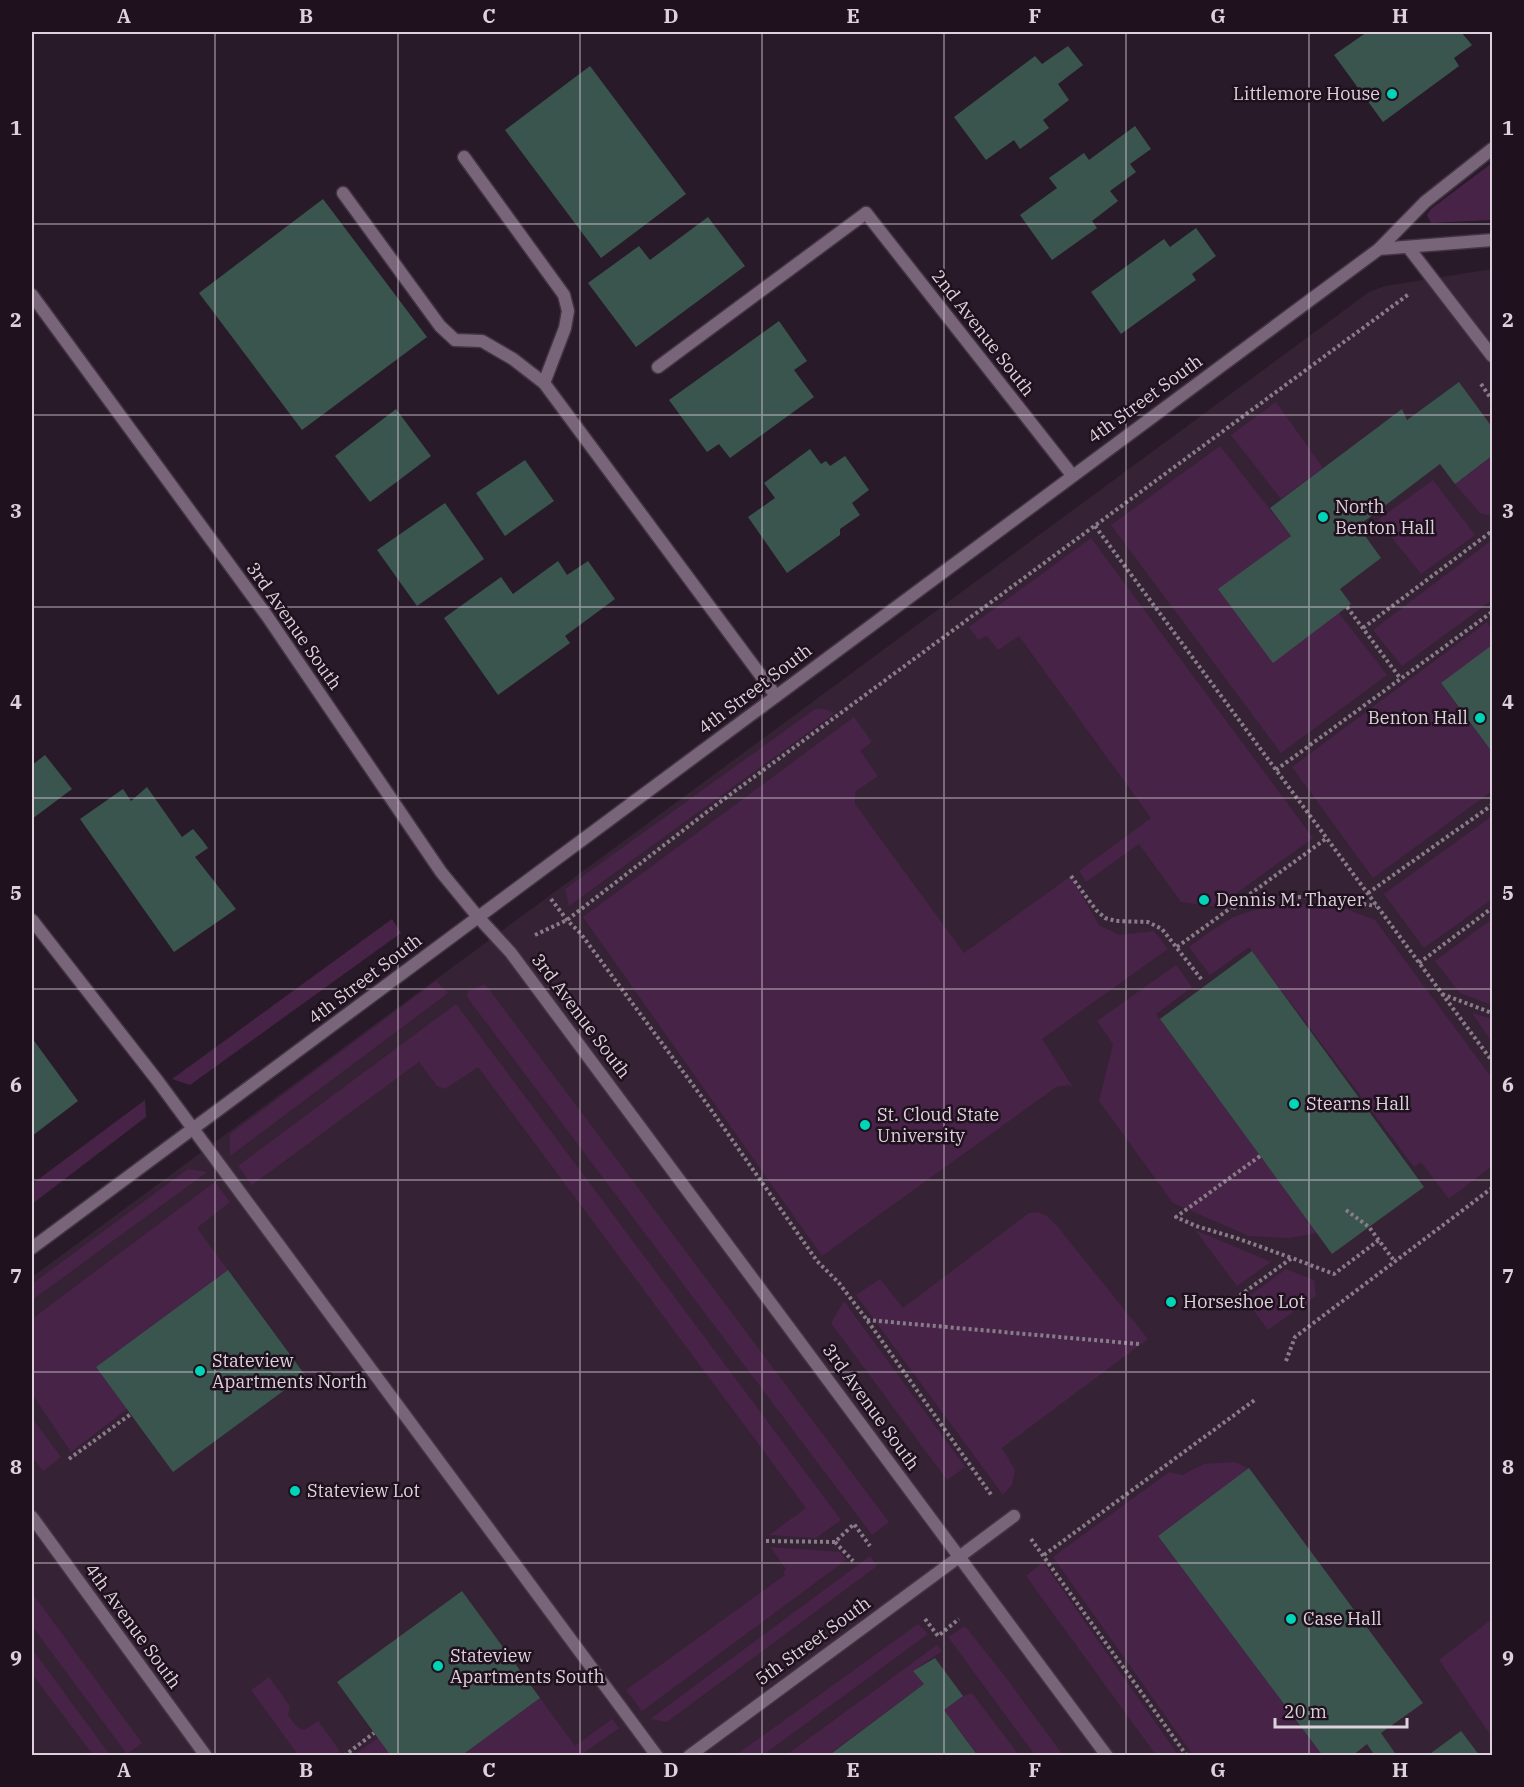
<svg xmlns="http://www.w3.org/2000/svg" width="1524" height="1787" viewBox="0 0 1524 1787" font-family="'IBM Plex Serif',serif">
  <style>
    .built { fill: #362235 }
    .green { fill: #472347 }
    .building { fill: #39554e }
    .lines { fill: none; stroke-linecap: round; stroke-linejoin: round }
    .service-casing { stroke: #423442; stroke-width: 15 }
    .minor-casing { stroke: #423442; stroke-width: 15 }
    .path { stroke: #887c88; stroke-width: 4; stroke-dasharray: 3 3; stroke-linecap: butt }
    .service { stroke: #796579; stroke-width: 12 }
    .minor { stroke: #796579; stroke-width: 12 }
    .grid { fill: none; stroke: #ddd2dc; stroke-width: 1.5; stroke-opacity: 0.55 }
    .poi-dot { fill: #00d5b7; stroke: #20111f; stroke-width: 2 }
    .labels { text-anchor: middle; stroke-width: 5; stroke-linejoin: round; paint-order: stroke }
    .poi-label { font-size: 18px; fill: #ddd2dc; stroke: #20111f; text-anchor: start }
    .street-label { font-size: 18px; fill: #ddd2dc; stroke: #20111f }
    .neatline { fill: none; stroke: #ddd2dc; stroke-width: 2 }
    .grid-label { font-size: 20px; text-anchor: middle; font-weight: bold; fill: #ddd2dc }
  </style>
  <rect width="100%" height="100%" fill="#291a29"/>
  <path class="built" d="M1492,269V1755H32V1277L1369,292L1385,286Z"/>
  <g class="green">
    <path d="M1492,163V220L1431,223L1427,215L1431,209Z"/>
    <path d="M1276,402L1323,468L1281,499L1231,435Z"/>
    <path d="M1220,446L1291,536L1219,589L1339,613L1387,675L1281,753L1111,525Z"/>
    <path d="M1492,457V516L1480,513L1455,484Z"/>
    <path d="M1433,480L1475,535L1421,574L1378,520Z"/>
    <path d="M1091,538L1313,838L1217,907L1181,902L1139,844L1086,882L1079,871L1151,818L1019,636L998,650L987,636L978,640L969,627Z"/>
    <path d="M1492,540V600L1402,666L1373,630Z"/>
    <path d="M1487,622L1492,630V645L1441,684L1492,752V791L1373,878L1292,767Z"/>
    <path d="M815,709H824L835,713L569,906L565,889Z"/>
    <path d="M854,717L872,742L860,751L878,776L855,792V804L964,953L1071,876L1099,925L1119,935L1154,931L1168,949L1042,1039L1074,1089L1069,1085L1056,1087L822,1256L583,917Z"/>
    <path d="M1492,816V899L1424,948L1384,894Z"/>
    <path d="M1305,904L1346,909L1375,920L1492,1078V1166L1449,1199L1421,1162L1414,1167L1249,947L1210,975L1189,947C1203,937 1217,926 1232,918C1252,908 1282,905 1305,904Z"/>
    <path d="M392,919L401,933L190,1085L172,1079Z"/>
    <path d="M1492,919V1005L1460,993L1435,961Z"/>
    <path d="M1176,965L1192,987L1156,1014L1317,1233L1290,1238L1249,1236L1173,1203L1099,1101L1113,1044L1097,1021Z"/>
    <path d="M436,981L448,993L230,1156V1134Z"/>
    <path d="M485,984L889,1522L872,1535L467,997L468,991Z"/>
    <path d="M456,1004L841,1520L816,1538L769,1535L806,1508L478,1067L445,1089L437,1086L419,1062L252,1185L238,1166Z"/>
    <path d="M1472,1013L1492,1019V1042Z"/>
    <path d="M145,1100L146,1117L32,1204V1184Z"/>
    <path d="M188,1169L207,1172L32,1300V1284Z"/>
    <path d="M215,1182L230,1202L197,1228L228,1270L96,1367L127,1409L71,1452L32,1394V1319Z"/>
    <path d="M1038,1212L1047,1216L1057,1226L1148,1339L1002,1448L1015,1470L1012,1485L1003,1495L856,1295L880,1279L903,1308L1029,1213Z"/>
    <path d="M1195,1230L1271,1262L1237,1286Z"/>
    <path d="M1286,1269L1314,1280L1316,1296L1268,1330L1245,1299Z"/>
    <path d="M844,1301L965,1467L947,1480L831,1323Z"/>
    <path d="M32,1418L61,1457L43,1471L32,1456Z"/>
    <path d="M1235,1462L1250,1469L1158,1536L1323,1755H1193L1053,1557L1169,1472L1182,1475L1204,1464Z"/>
    <path d="M770,1547L840,1552L846,1560L642,1711L626,1690L785,1575L783,1572L786,1569Z"/>
    <path d="M870,1556L877,1566L667,1722L650,1719Z"/>
    <path d="M1043,1562L1178,1755H1156L1026,1576Z"/>
    <path d="M32,1593L142,1743L127,1754L32,1626Z"/>
    <path d="M1492,1619V1737L1439,1660Z"/>
    <path d="M918,1624L928,1634L763,1755H736Z"/>
    <path d="M965,1626L1004,1675L1063,1755H1035L948,1637Z"/>
    <path d="M937,1645L942,1651L913,1671L924,1684L828,1755L785,1756Z"/>
    <path d="M32,1649L110,1755H93L32,1674Z"/>
    <path d="M269,1677L290,1706L288,1715L297,1727L304,1730L318,1721L340,1751L335,1755H298L251,1690Z"/>
    <path d="M972,1693L1019,1755H978L944,1710L963,1696Z"/>
    <path d="M540,1698L575,1746L612,1719L619,1728L581,1755L461,1756Z"/>
    <path d="M378,1738L391,1755H354Z"/>
  </g>
  <g class="building">
    <path d="M1367,32H1461L1472,45L1454,58L1459,66L1383,122L1334,55Z"/>
    <path d="M1068,46L1083,65L1058,84L1069,100L1043,120L1049,128L1020,149L1014,140L986,160L954,117L1035,56L1042,64Z"/>
    <path d="M590,66L686,194L601,258L505,130Z"/>
    <path d="M1135,126L1151,149L1130,164L1136,172L1110,191L1118,201L1092,221L1097,228L1052,260L1020,215L1057,188L1049,178L1084,153L1089,160Z"/>
    <path d="M323,199L427,337L302,430L199,293Z"/>
    <path d="M708,217L745,266L636,347L588,283L639,246L650,260Z"/>
    <path d="M1196,228L1216,256L1192,274L1196,280L1121,334L1091,292L1164,239L1170,247Z"/>
    <path d="M779,321L807,361L794,370L814,397L730,458L719,444L707,452L669,400Z"/>
    <path d="M1459,382L1492,427V456L1455,484L1440,464L1358,526L1381,558L1340,589L1351,604L1273,663L1218,589L1291,536L1270,508L1402,409L1407,420Z"/>
    <path d="M396,409L431,456L370,502L335,456Z"/>
    <path d="M810,449L821,464L826,461L830,466L845,456L869,490L852,503L860,515L840,529V535L787,573L748,517L775,498L764,483Z"/>
    <path d="M525,460L554,501L505,536L476,493Z"/>
    <path d="M445,503L484,559L417,606L377,550Z"/>
    <path d="M558,561L567,575L588,561L615,599L565,636L570,643L498,695L444,618L501,577L513,594Z"/>
    <path d="M1492,645V752L1441,683Z"/>
    <path d="M45,755L72,789L32,819V765Z"/>
    <path d="M147,787L182,837L193,829L203,841L208,848L195,857L236,909L174,952L80,819L123,789L131,801Z"/>
    <path d="M1252,951L1424,1187L1332,1254L1160,1019Z"/>
    <path d="M32,1038L78,1101L32,1136Z"/>
    <path d="M228,1270L305,1375L173,1472L96,1367Z"/>
    <path d="M1249,1468L1423,1703L1381,1733L1397,1756H1375L1367,1744L1352,1756H1323L1158,1536Z"/>
    <path d="M462,1591L540,1698L461,1756H391L337,1682Z"/>
    <path d="M935,1658L963,1696L944,1710L978,1756H828L924,1684L913,1671Z"/>
    <path d="M1461,1731L1480,1756H1427Z"/>
  </g>
  <g class="lines">
    <g class="service-casing">
      <g id="service">
        <path d="M464,157L564,295L568,311L565,328L544,383"/>
        <path d="M343,193L440,326L455,340L482,341L513,359L544,383L776,696"/>
        <path d="M1408,247L1492,356"/>
        <path d="M658,367L866,213"/>
        <path d="M32,920L157,1080L657,1756"/>
        <path d="M959,1557L1014,1516"/>
      </g>
    </g>
    <g class="minor-casing">
      <g id="minor">
        <path d="M866,213L1072,475"/>
        <path d="M1379,249L1492,240"/>
        <path d="M32,295L267,616L441,872L478,917L511,953L1107,1756"/>
        <path d="M32,1248L1379,249L1425,202L1492,149"/>
        <path d="M32,1517L206,1756"/>
        <path d="M689,1756L959,1557"/>
      </g>
    </g>
    <g class="path">
      <path d="M1481,384L1492,400"/>
      <path d="M1095,526L1492,1061"/>
      <path d="M1347,607L1400,678"/>
      <path d="M1363,628L1492,531"/>
      <path d="M1276,770L1492,612V613"/>
      <path d="M1071,876L1096,910L1105,918L1116,921L1148,922L1162,929L1202,980"/>
      <path d="M1368,893L1492,805"/>
      <path d="M551,899L567,920L581,934L707,1104L817,1261L839,1283L867,1320L992,1496"/>
      <path d="M1233,908L1274,899L1313,896L1376,906"/>
      <path d="M535,935L567,920L716,805L1409,294"/>
      <path d="M1177,947L1327,838"/>
      <path d="M1419,963L1492,908"/>
      <path d="M1442,994L1492,1013"/>
      <path d="M1260,1156L1176,1217L1196,1226L1236,1238L1292,1258"/>
      <path d="M1346,1210L1369,1227L1395,1262"/>
      <path d="M1235,1299L1292,1258L1334,1274L1379,1240"/>
      <path d="M867,1320L1139,1344"/>
      <path d="M1286,1361L1295,1337L1492,1188"/>
      <path d="M69,1459L131,1414"/>
      <path d="M1031,1539L1187,1756"/>
      <path d="M766,1541L835,1542L854,1524L870,1546"/>
      <path d="M835,1542L853,1561"/>
      <path d="M1044,1555L1256,1399"/>
      <path d="M925,1619L938,1636L959,1619"/>
      <path d="M344,1756L374,1733"/>
    </g>
    <use href="#service" class="service"/>
    <use href="#minor" class="minor"/>
  </g>
  <path class="grid" d="M215,32V1756M398,32V1756M580,32V1756M762,32V1756M944,32V1756M1126,32V1756M1309,32V1756M32,224H1492M32,415H1492M32,607H1492M32,798H1492M32,989H1492M32,1180H1492M32,1372H1492M32,1563H1492"/>
  <g class="poi-dot">
    <circle cx="1392" cy="94" r="6"/>
    <circle cx="1323" cy="517" r="6"/>
    <circle cx="1480" cy="718" r="6"/>
    <circle cx="1204" cy="900" r="6"/>
    <circle cx="1294" cy="1104" r="6"/>
    <circle cx="865" cy="1125" r="6"/>
    <circle cx="1171" cy="1302" r="6"/>
    <circle cx="200" cy="1371" r="6"/>
    <circle cx="295" cy="1491" r="6"/>
    <circle cx="1291" cy="1619" r="6"/>
    <circle cx="438" cy="1666" r="6"/>
  </g>
  <g class="labels">
    <g class="poi-label">
      <text x="1380" y="100" text-anchor="end">Littlemore House</text>
      <text x="1335" y="513">North<tspan x="1335" dy="21">Benton Hall</tspan></text>
      <text x="1468" y="724" text-anchor="end">Benton Hall</text>
      <text x="1216" y="906">Dennis M. Thayer</text>
      <text x="1306" y="1110">Stearns Hall</text>
      <text x="877" y="1121">St. Cloud State<tspan x="877" dy="21">University</tspan></text>
      <text x="1183" y="1308">Horseshoe Lot</text>
      <text x="212" y="1367">Stateview<tspan x="212" dy="21">Apartments North</tspan></text>
      <text x="307" y="1497">Stateview Lot</text>
      <text x="1303" y="1625">Case Hall</text>
      <text x="450" y="1662">Stateview<tspan x="450" dy="21">Apartments South</tspan></text>
    </g>
    <g class="street-label">
      <text transform="translate(983 333) rotate(52)" y="6">2nd Avenue South</text>
      <text transform="translate(1145 399) rotate(-36)" y="6">4th Street South</text>
      <text transform="translate(294 626) rotate(55)" y="6">3rd Avenue South</text>
      <text transform="translate(755 689) rotate(-37)" y="6">4th Street South</text>
      <text transform="translate(365 979) rotate(-37)" y="6">4th Street South</text>
      <text transform="translate(581 1016) rotate(53)" y="6">3rd Avenue South</text>
      <text transform="translate(871 1407) rotate(54)" y="6">3rd Avenue South</text>
      <text transform="translate(133 1626) rotate(54)" y="6">4th Avenue South</text>
      <text transform="translate(813 1641) rotate(-36)" y="6">5th Street South</text>
    </g>
  </g>
  <rect width="1524" height="1787" fill="none" stroke="#20111f" stroke-width="66"/>
  <path d="M1275 1718v9h132v-9" fill="none" stroke="#ddd2dc" stroke-width="3"/>
  <text x="1284" y="1718" font-size="18" fill="#ddd2dc" stroke="#20111f" stroke-width="4.5" paint-order="stroke">20 m</text>
  <rect x="33" y="33" width="1458" height="1721" class="neatline"/>
  <g class="grid-label">
    <text x="124" y="23">A</text>
    <text x="306" y="23">B</text>
    <text x="489" y="23">C</text>
    <text x="671" y="23">D</text>
    <text x="853" y="23">E</text>
    <text x="1035" y="23">F</text>
    <text x="1218" y="23">G</text>
    <text x="1400" y="23">H</text>
    <text x="16" y="135">1</text>
    <text x="1508" y="135">1</text>
    <text x="16" y="327">2</text>
    <text x="1508" y="327">2</text>
    <text x="16" y="518">3</text>
    <text x="1508" y="518">3</text>
    <text x="16" y="709">4</text>
    <text x="1508" y="709">4</text>
    <text x="16" y="900">5</text>
    <text x="1508" y="900">5</text>
    <text x="16" y="1092">6</text>
    <text x="1508" y="1092">6</text>
    <text x="16" y="1283">7</text>
    <text x="1508" y="1283">7</text>
    <text x="16" y="1474">8</text>
    <text x="1508" y="1474">8</text>
    <text x="16" y="1665">9</text>
    <text x="1508" y="1665">9</text>
    <text x="124" y="1777">A</text>
    <text x="306" y="1777">B</text>
    <text x="489" y="1777">C</text>
    <text x="671" y="1777">D</text>
    <text x="853" y="1777">E</text>
    <text x="1035" y="1777">F</text>
    <text x="1218" y="1777">G</text>
    <text x="1400" y="1777">H</text>
  </g>
</svg>
